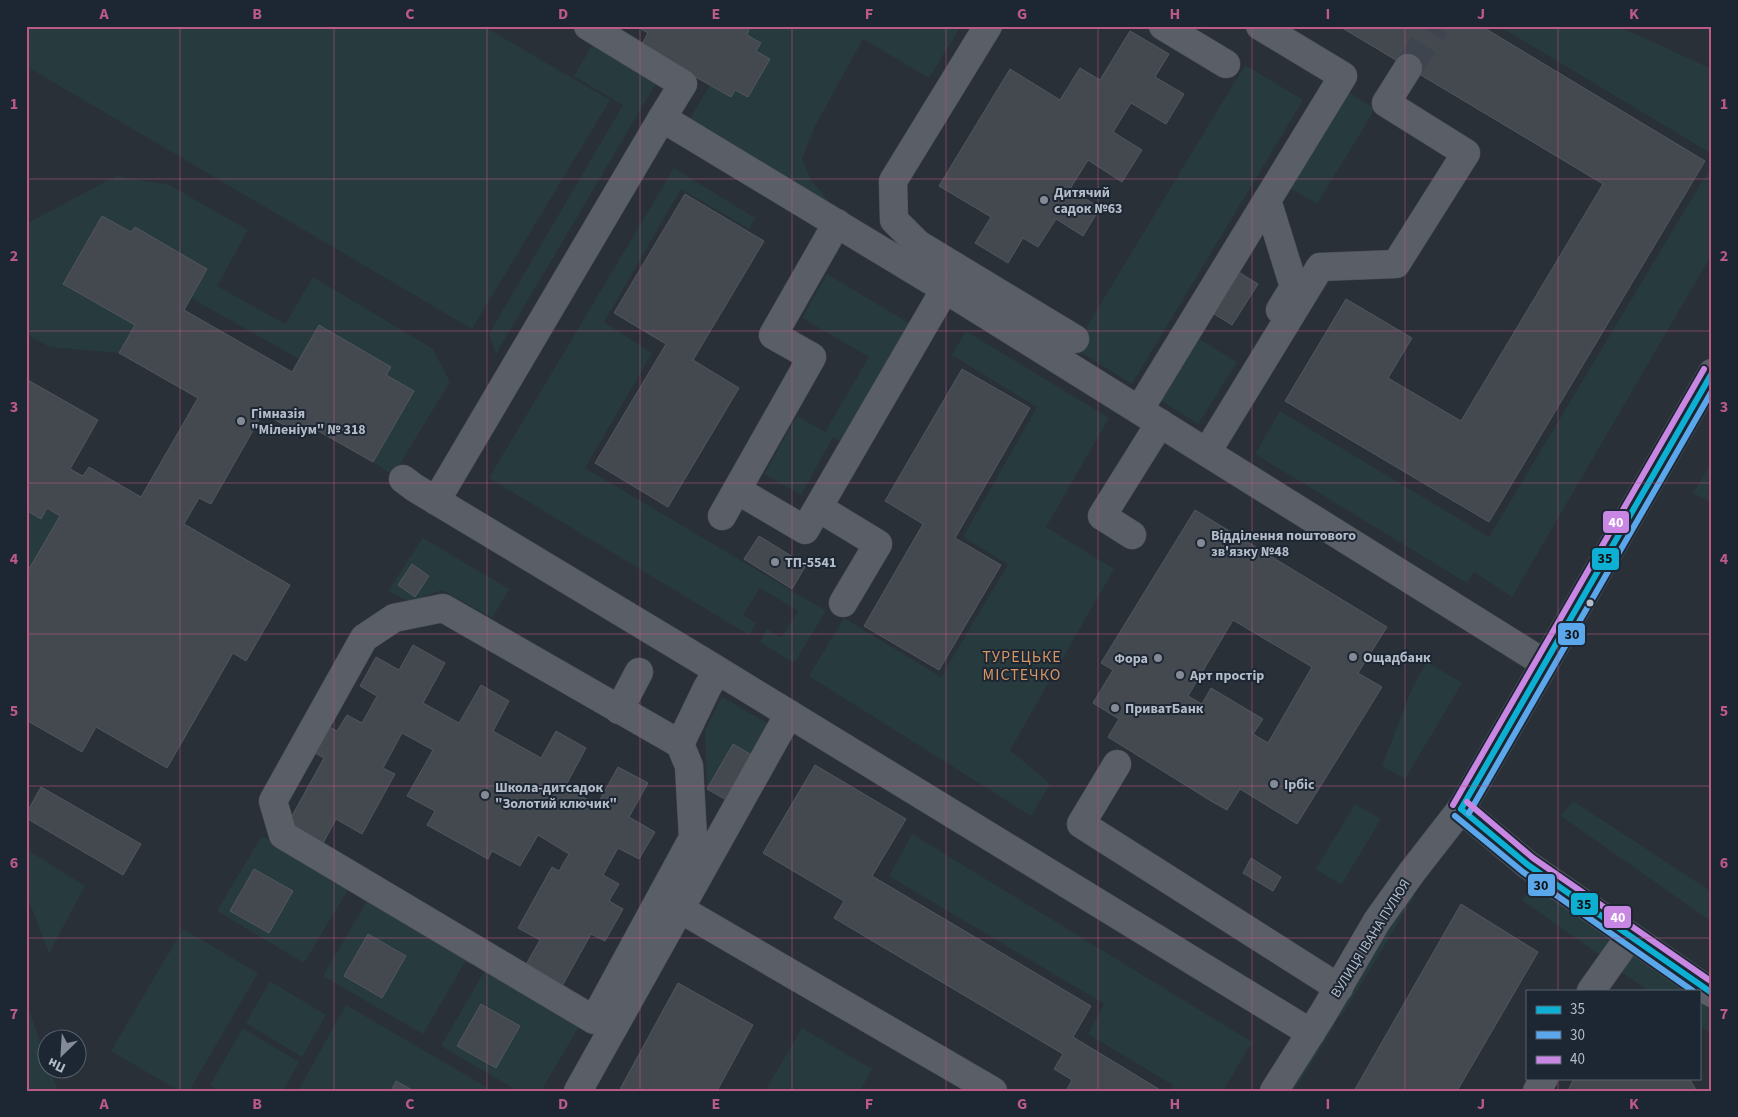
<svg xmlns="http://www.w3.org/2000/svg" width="1738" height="1117" viewBox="0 0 1738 1117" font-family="'Source Sans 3',sans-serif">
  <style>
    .green { fill: #273a3e }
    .building { fill: #444950; stroke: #52575f; fill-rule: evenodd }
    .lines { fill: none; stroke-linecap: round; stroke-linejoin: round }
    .minor-tunnel { stroke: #3f454e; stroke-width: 28; stroke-dasharray: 28 14; stroke-linecap: butt }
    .minor-casing { stroke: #484c53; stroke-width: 29 }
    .minor { stroke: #5a5e66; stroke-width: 28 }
    .bus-1-casing { stroke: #1d2633; stroke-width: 10 }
    .bus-2-casing { stroke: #1d2633; stroke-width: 10 }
    .bus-3-casing { stroke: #1d2633; stroke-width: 10 }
    .bus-1 { stroke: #0dafd3; stroke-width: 6 }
    .bus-2 { stroke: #5aa8eb; stroke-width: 6 }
    .bus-3 { stroke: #c787e3; stroke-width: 6 }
    .grid { fill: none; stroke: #bc5a87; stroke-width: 1; stroke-opacity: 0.55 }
    .poi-dot { fill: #848b96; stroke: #1d2633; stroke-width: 2 }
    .bus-dot { fill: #b4bcc9; stroke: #1d2633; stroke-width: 2 }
    .labels { text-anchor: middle; stroke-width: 4; stroke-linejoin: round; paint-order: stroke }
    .poi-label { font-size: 14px; font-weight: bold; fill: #b4bcc9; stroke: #1d2633; text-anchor: start }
    .street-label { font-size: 14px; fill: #b4bcc9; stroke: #1d2633 }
    .quarter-label { font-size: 16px; letter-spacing: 1px; fill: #d59563; stroke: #1d2633 }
    .line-badge { stroke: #1d2633; stroke-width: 2 }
    .badge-label { font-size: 14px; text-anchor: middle; font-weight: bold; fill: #fff }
    .pale-badge-label { font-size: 14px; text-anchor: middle; font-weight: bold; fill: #111 }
    .neatline { fill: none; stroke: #bc5a87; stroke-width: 2 }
    .grid-label { font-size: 16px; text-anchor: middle; font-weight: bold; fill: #bc5a87 }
  </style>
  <rect width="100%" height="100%" fill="#2a3038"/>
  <g class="green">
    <path d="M26,26H483L610,100L472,329L26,66Z"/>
    <path d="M750,26H961L929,78L863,39L815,126L802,159L811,180L844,219L689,120L710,85L731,97L735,90L748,97L770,59L756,51L761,43L747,35Z"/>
    <path d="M1499,26H1618L1712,69V154Z"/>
    <path d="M594,42L658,80L496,354L489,334L623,105L574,76Z"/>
    <path d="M1245,65L1303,100L1132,384L1074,348Z"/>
    <path d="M1343,89L1375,109L1317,204L1285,185Z"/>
    <path d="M1712,165V254L1512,597L1474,572L1467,583L1255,454L1280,411L1489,537Z"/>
    <path d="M674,168L755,218L749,229L681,189L604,322L652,353L585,468L826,611L794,663L760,642L767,629L781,638L798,611L760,588L743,615L756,623L749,635L489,478Z"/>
    <path d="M116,176L169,185L248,230L217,286L285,324L313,277L433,349L450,382L393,475L373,462L413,391L386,375L390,366L319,325L299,359L191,298L207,269L135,227L131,232L102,216L63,283L135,325L119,353L50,347L26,334V224Z"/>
    <path d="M827,274L912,325L843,443L833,437L801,495L764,474L797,416L825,432L869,357L802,318Z"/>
    <path d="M966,331L1109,418L1046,527L1114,569L1010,750L1050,784L1031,816L809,676L844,618L941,677L1008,564L963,537L1037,407L952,355Z"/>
    <path d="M1199,339L1237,362L1198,424L1160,400Z"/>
    <path d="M1712,461V503L1693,493Z"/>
    <path d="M47,508L60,516L26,574V510L41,518Z"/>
    <path d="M423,538L509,589L492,618L442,590L410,602L388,591Z"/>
    <path d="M1427,662L1462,683L1405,779L1382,766L1413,686Z"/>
    <path d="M722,697L772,726L755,757L707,789L705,731Z"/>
    <path d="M1573,801L1712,892V922L1561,816Z"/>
    <path d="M1355,804L1381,819L1341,885L1316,869Z"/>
    <path d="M912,834L1252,1042L1223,1091H1169L1173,1085L1088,1034L1104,1004L889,876Z"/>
    <path d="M262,836L349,888L304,963L217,911Z"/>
    <path d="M26,849L85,886L49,953L26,893Z"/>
    <path d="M1533,885L1613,943L1604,958L1522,900Z"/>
    <path d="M1407,890L1415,895L1341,1017L1331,1010Z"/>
    <path d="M370,896L469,955L423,1034L323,976Z"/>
    <path d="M183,929L258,973L189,1091H179L111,1051Z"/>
    <path d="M1633,954L1686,991H1649L1620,971Z"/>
    <path d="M488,965L583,1020L541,1091H518L441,1046Z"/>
    <path d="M270,981L326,1015L302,1057L246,1023Z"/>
    <path d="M1699,1000L1712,1009V1034L1699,1025Z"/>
    <path d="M26,1001L47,1063L48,1070H50L58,1091H26Z"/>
    <path d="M346,1005L493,1091H414L396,1081L391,1091H298Z"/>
    <path d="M1325,1019L1335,1025L1294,1091H1279Z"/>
    <path d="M243,1028L299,1062L283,1091H220L210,1085Z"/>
    <path d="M802,1028L872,1069L860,1091H765Z"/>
  </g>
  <g class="building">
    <path d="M636,26H750L747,35L761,43L756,51L770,59L748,97L735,90L731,97L641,46L648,33Z"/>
    <path d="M1339,26H1481L1705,161L1489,522L1285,401L1346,299L1412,338L1388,378L1461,421L1603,184Z"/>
    <path d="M1130,31L1169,54L1155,77L1184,94L1166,124L1131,103L1113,132L1142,150L1122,182L1088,160L1070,189L1100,208L1083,236L1056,219L1038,247L1023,238L1008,263L975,243L991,217L939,186L1010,69L1060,100L1080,68L1100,80Z"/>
    <path d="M685,194L764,241L693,360L739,388L668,507L595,463L666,344L614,313Z"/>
    <path d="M102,216L131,232L135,227L207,269L184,310L292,372L319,325L391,367L386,375L414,391L373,462L306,424L300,434L263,413L211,504L199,498L184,524L290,585L246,661L233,653L167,768L96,727L82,752L26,720V622L29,618L26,616V574L60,516L47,508L41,519L26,510V379L98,420L70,469L83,476L89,467L141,497L198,398L119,353L135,325L63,284Z"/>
    <path d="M1237,271L1258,284L1232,325L1211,312Z"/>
    <path d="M962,369L1030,408L955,538L1001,565L939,670L864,626L923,524L885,501Z"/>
    <path d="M1195,510L1387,627L1358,673L1382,687L1297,824L1240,789L1227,810L1211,801L1108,737L1119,719L1093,703L1113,670L1101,663ZM1233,620L1312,667L1268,743L1253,734L1263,719L1211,688L1202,704L1188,696Z"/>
    <path d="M759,536L806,565L792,589L744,559Z"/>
    <path d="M412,564L429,576L415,597L398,585Z"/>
    <path d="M413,645L445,663L423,703L459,723L481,685L509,701L493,731L541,758L556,731L586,748L565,787L597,805L618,767L648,783L629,817L655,832L639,859L618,848L603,875L619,884L609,901L623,909L605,941L591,934L561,988L524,968L540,940L518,928L552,867L559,871L569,854L538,835L520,866L492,851L488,859L427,825L435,811L407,796L433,750L402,733L383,768L395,774L362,834L336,819L323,843L288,823L324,758L306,748L321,722L337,731L347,715L362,723L377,696L360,686L376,657L399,670Z"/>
    <path d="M733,744L755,757L730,802L707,789Z"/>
    <path d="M815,765L906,819L872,876L1091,1006L1073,1037L1162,1091H1066L1072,1080L1054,1069L1063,1054L834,918L844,901L763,853Z"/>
    <path d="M41,787L141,844L123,875L26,818V814Z"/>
    <path d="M1251,858L1281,877L1273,891L1243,873Z"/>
    <path d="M254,869L293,891L269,933L230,911Z"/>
    <path d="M1461,904L1538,952L1457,1091H1354Z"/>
    <path d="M368,934L406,956L382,998L344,976Z"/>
    <path d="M678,983L753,1025L717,1091H619Z"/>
    <path d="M481,1004L520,1026L496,1068L457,1046Z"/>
    <path d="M1574,1078H1689L1697,1091H1568Z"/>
    <path d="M396,1081L414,1091H391Z"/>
  </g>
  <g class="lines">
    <path class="minor-tunnel" d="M1408,68L1436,26"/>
    <g class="minor-casing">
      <g id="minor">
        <path d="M588,26L683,84L662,118L945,289L1544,663"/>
        <path d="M988,26L893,181L894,220L918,244L1075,339"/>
        <path d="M1163,26L1226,64"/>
        <path d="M1267,200L1294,287L1280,310"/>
        <path d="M1139,410L1343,76L1260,26"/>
        <path d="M1207,452L1320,267L1396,264L1466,153L1386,103L1408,68"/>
        <path d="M403,479L415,488L709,665L1311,1033"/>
        <path d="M737,490L805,530L945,289"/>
        <path d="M436,501L662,118"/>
        <path d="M819,508L878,544L843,603"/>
        <path d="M722,516L812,357L773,335L837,223"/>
        <path d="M1132,535L1102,516L1160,423"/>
        <path d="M443,608L680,744L689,766L693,838L594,1020L283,835L273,801L364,638L394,618Z"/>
        <path d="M619,710L639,672"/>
        <path d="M680,744L707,688L717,671"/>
        <path d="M1117,764L1081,824L1339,988"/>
        <path d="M1461,809L1528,865L1712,993"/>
        <path d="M680,909L993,1091"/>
        <path d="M1591,991L1630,936"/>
        <path d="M578,1091L789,714"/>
        <path d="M1274,1091L1324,1012L1377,921L1412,872L1461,809L1712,373"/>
        <path d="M1537,1091L1544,1078"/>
      </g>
    </g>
    <use href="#minor" class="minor"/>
    <g class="bus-1-casing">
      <g id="bus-1">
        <path d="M1461,809L1712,373"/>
        <path d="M1461,809L1528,865L1712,993"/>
      </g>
    </g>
    <g class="bus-2-casing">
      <g id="bus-2">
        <path d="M1469,813L1712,391"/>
        <path d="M1455,816L1523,872L1693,991"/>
      </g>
    </g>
    <g class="bus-3-casing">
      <g id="bus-3">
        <path d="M1467,802L1533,858L1712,982"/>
        <path d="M1453,805L1704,369"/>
      </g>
    </g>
    <use href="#bus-1" class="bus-1"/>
    <use href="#bus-2" class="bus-2"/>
    <use href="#bus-3" class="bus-3"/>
  </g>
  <path class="grid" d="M180,26V1091M334,26V1091M487,26V1091M640,26V1091M792,26V1091M946,26V1091M1098,26V1091M1252,26V1091M1405,26V1091M1558,26V991M26,179H1712M26,331H1712M26,483H1712M26,634H1712M26,786H1712M26,938H1712M1558,1078V1091"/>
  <g class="poi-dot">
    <circle cx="1044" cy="200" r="5"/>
    <circle cx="241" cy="421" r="5"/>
    <circle cx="1201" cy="543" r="5"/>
    <circle cx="775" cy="562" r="5"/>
    <circle cx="1353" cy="657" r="5"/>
    <circle cx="1158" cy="658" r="5"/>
    <circle cx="1180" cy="675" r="5"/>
    <circle cx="1115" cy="708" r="5"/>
    <circle cx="1274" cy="784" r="5"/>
    <circle cx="485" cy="795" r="5"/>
  </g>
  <circle class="bus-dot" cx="1590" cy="603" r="4.5"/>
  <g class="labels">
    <g class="poi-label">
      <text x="1054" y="197">Дитячий<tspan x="1054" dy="16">садок №63</tspan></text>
      <text x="251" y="418">Гімназія<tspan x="251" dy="16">"Міленіум" № 318</tspan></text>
      <text x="1211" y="540">Відділення поштового<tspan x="1211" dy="16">зв'язку №48</tspan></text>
      <text x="785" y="567">ТП-5541</text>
      <text x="1363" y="662">Ощадбанк</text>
      <text x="1148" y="663" text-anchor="end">Фора</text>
      <text x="1190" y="680">Арт простір</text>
      <text x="1125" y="713">ПриватБанк</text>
      <text x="1284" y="789">Ірбіс</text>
      <text x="495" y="792">Школа-дитсадок<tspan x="495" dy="16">"Золотий ключик"</tspan></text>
    </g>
    <g class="street-label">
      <text transform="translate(1370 938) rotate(-58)" y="5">ВУЛИЦЯ ІВАНА ПУЛЮЯ</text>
    </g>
    <g class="quarter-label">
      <text x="1022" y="662">ТУРЕЦЬКЕ<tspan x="1022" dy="18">МІСТЕЧКО</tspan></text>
    </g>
  </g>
  <g class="line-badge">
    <rect x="1602" y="510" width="28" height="24" rx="5" fill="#c787e3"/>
    <rect x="1591" y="547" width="29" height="24" rx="5" fill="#0dafd3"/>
    <rect x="1557" y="622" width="29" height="24" rx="5" fill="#5aa8eb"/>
    <rect x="1527" y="873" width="29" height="24" rx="5" fill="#5aa8eb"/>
    <rect x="1570" y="892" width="29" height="24" rx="5" fill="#0dafd3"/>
    <rect x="1603" y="905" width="29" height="24" rx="5" fill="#c787e3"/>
  </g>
  <g class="badge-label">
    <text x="1616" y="527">40</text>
    <text x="1618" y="922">40</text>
  </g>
  <g class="pale-badge-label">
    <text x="1605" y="563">35</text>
    <text x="1572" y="639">30</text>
    <text x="1541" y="890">30</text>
    <text x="1584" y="909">35</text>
  </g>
  <rect width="1738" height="1117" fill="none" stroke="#1d2633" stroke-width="55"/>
  <rect x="1526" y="990" width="175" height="90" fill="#1d2633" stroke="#59626f"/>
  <rect x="1536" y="1006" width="25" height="8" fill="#0dafd3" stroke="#59626f"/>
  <text x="1570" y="1014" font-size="15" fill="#b4bcc9">35</text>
  <rect x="1536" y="1031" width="25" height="8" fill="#5aa8eb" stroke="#59626f"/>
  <text x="1570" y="1040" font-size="15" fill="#b4bcc9">30</text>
  <rect x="1536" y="1056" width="25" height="8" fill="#c787e3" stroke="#59626f"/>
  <text x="1570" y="1064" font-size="15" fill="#b4bcc9">40</text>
  <g transform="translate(62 1054) rotate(205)"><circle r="24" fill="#1d2633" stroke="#59626f"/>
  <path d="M0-4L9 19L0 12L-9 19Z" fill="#848b96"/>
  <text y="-8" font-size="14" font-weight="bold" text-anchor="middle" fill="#b4bcc9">Пн</text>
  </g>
  <rect x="28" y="28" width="1682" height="1062" class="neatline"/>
  <g class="grid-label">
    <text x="104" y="19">A</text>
    <text x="257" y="19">B</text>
    <text x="410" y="19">C</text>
    <text x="563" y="19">D</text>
    <text x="716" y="19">E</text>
    <text x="869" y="19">F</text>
    <text x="1022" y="19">G</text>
    <text x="1175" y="19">H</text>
    <text x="1328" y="19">I</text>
    <text x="1481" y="19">J</text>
    <text x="1634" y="19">K</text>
    <text x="14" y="109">1</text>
    <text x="1724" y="109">1</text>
    <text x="14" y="261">2</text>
    <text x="1724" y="261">2</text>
    <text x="14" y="412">3</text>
    <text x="1724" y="412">3</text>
    <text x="14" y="564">4</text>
    <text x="1724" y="564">4</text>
    <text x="14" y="716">5</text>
    <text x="1724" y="716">5</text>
    <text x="14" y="868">6</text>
    <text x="1724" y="868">6</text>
    <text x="14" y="1019">7</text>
    <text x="1724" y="1019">7</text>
    <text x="104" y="1109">A</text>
    <text x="257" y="1109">B</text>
    <text x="410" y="1109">C</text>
    <text x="563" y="1109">D</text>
    <text x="716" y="1109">E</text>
    <text x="869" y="1109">F</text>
    <text x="1022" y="1109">G</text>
    <text x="1175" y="1109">H</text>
    <text x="1328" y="1109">I</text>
    <text x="1481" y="1109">J</text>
    <text x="1634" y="1109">K</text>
  </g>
</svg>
